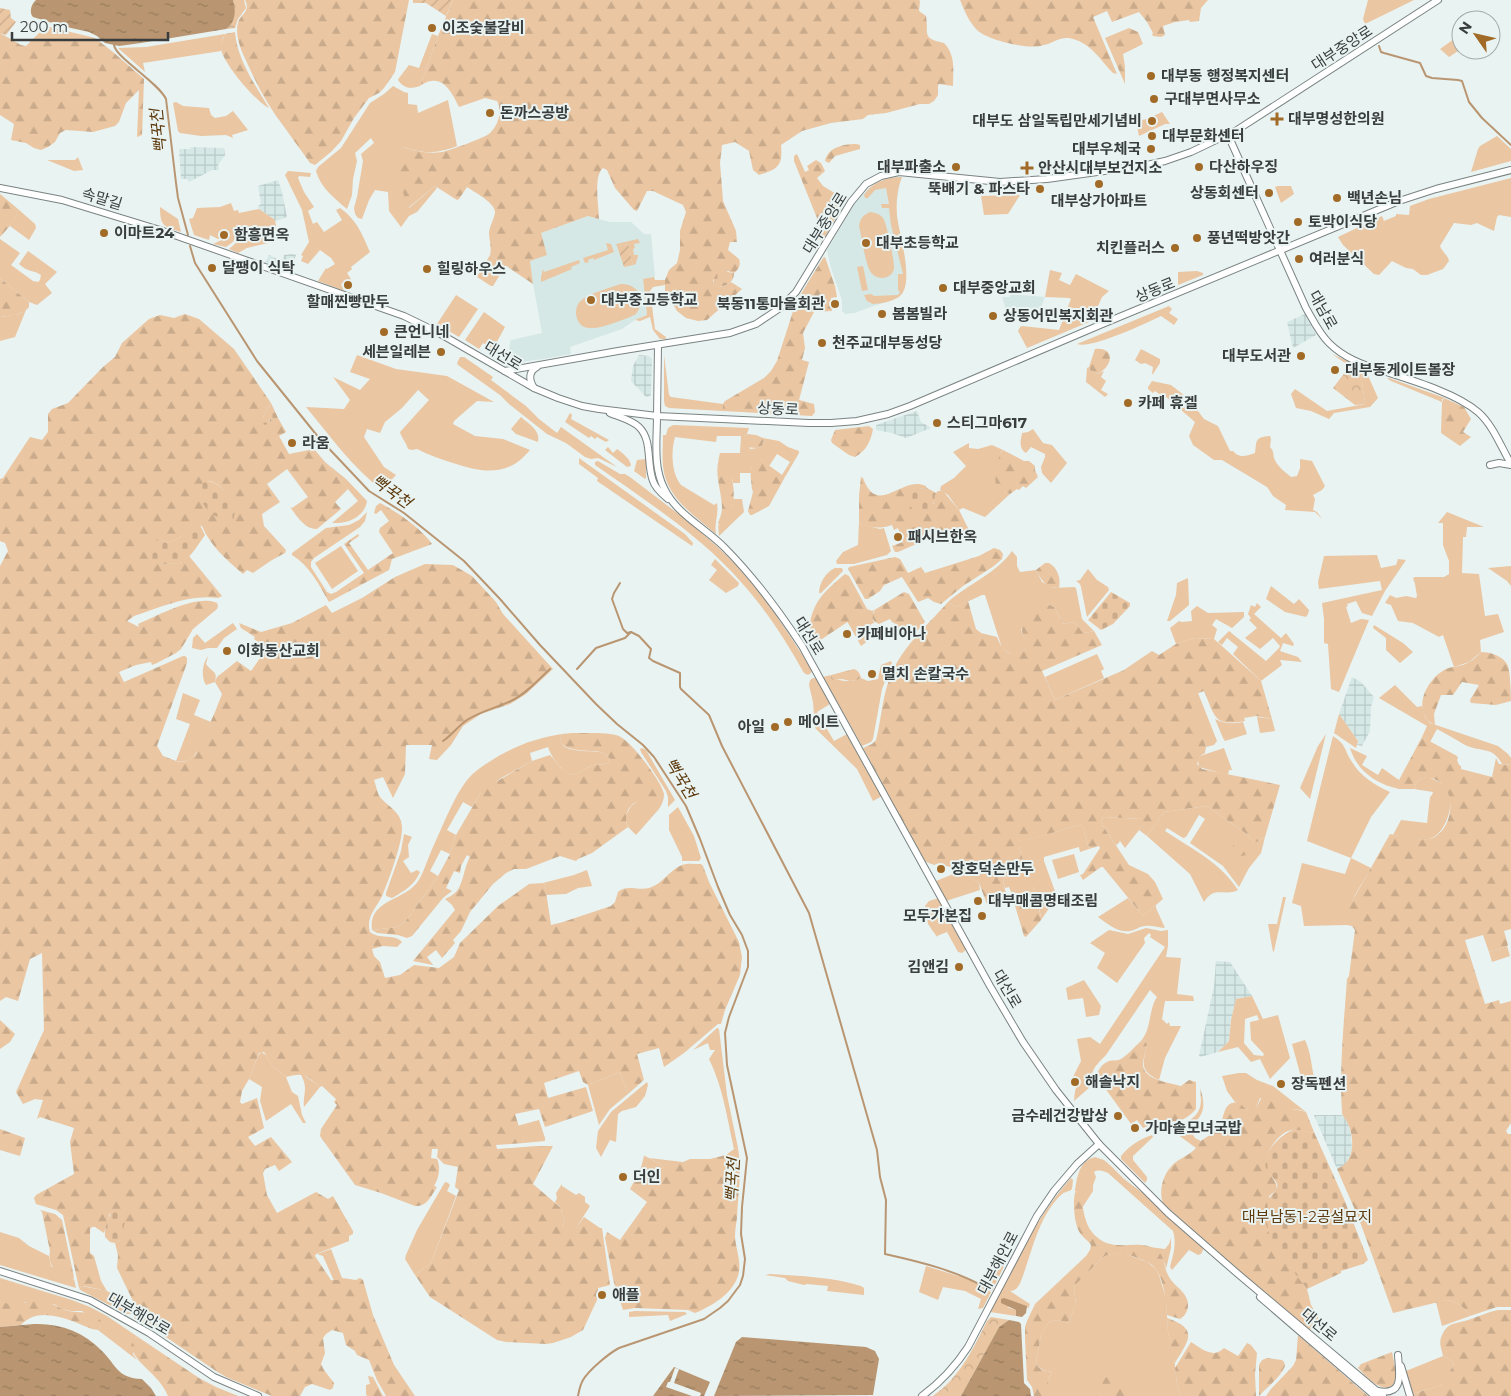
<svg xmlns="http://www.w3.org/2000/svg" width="1511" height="1396" viewBox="0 0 1511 1396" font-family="Montserrat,'Noto Sans KR',sans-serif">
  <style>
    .built { fill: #d5e8e6 }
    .industrial { fill: url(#industrial-grid) }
    .grass { fill: #eac6a2; fill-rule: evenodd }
    .forest { fill: url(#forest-firs); fill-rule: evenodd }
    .cemetery { fill: url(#cemetery-stones) }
    .park { fill: url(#park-crowns) }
    .garden { fill: url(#garden-furrows) }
    .water { fill: url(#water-ripples) }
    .pier { fill: #e9f3f2 }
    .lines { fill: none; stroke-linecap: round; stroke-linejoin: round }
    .stream { stroke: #b99671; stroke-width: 2 }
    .tertiary-casing { stroke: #7a8382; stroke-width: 8 }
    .tertiary { stroke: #fff; stroke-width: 6 }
    .poi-dot { fill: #a16a26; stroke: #e9f3f2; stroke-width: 2 }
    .labels { text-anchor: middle; stroke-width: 4; stroke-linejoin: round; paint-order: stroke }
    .poi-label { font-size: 15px; font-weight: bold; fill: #393d3d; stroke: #e9f3f2; text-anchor: start }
    .street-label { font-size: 15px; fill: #393d3d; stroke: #e9f3f2 }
    .park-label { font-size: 15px; fill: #5e3a0d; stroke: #e9f3f2 }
    .water-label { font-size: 16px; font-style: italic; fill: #5c380a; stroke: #e9f3f2 }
  </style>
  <defs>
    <pattern id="industrial-grid" width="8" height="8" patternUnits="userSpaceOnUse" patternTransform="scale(1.25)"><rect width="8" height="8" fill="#d5e8e6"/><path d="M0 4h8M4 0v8" fill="none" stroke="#b8c8c6"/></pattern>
    <pattern id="forest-firs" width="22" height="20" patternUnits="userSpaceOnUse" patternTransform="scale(1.25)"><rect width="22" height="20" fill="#eac6a2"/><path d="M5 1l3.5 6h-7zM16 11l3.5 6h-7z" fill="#c9ab8c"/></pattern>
    <pattern id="cemetery-stones" width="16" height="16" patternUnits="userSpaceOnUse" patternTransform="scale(1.25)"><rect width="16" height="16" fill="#eac6a2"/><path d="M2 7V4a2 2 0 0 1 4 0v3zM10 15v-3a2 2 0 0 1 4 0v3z" fill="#c9ab8c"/></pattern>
    <pattern id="park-crowns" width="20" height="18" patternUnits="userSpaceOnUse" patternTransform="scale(1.25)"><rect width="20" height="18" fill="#eac6a2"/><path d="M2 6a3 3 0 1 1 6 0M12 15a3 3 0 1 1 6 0" fill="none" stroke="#c9ab8c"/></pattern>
    <pattern id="garden-furrows" width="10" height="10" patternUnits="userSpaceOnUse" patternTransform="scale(1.25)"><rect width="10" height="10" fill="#eac6a2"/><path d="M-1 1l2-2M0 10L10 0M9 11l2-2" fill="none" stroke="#c9ab8c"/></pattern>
    <pattern id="water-ripples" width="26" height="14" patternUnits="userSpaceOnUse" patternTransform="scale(1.25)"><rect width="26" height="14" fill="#b99671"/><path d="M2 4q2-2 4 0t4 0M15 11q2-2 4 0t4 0" fill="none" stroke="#977c5e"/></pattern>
  </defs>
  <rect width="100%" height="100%" fill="#e9f3f2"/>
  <g class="built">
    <path d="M902,177L900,182L896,207L898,225L905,258L906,272L903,292L897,298L854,313L845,314L842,311V300L831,268L827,250L854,205L867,190L879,182L892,178Z"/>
    <path d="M588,216L610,222H631L644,234H651L655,277L643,279L647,315L635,320L622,329L570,347L571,354L543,359L513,363L509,348L511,340L542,333L529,261L541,233Z"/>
    <path d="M1010,294L1045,297L1037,318H1028L1027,312L1006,310L1002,297H1010Z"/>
  </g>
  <g class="industrial">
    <path d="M191,147L224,148L225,155L218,165L219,170H212L189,182L187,179H181L179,149H190Z"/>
    <path d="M278,180L282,192L287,217L276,221L259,209L258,206L261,204L258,186Z"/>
    <path d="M292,254L296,255L290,271L265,263L269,255L282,261L284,255Z"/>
    <path d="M1305,314L1316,335L1293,348L1287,322Z"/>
    <path d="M639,355L649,356L652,359L651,395L648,397H646L631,381L633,366Z"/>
    <path d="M917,411L921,422L931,428L906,438L892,433L876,430V425Z"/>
    <path d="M1352,677L1361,682L1374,697L1371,707L1370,731L1362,746L1357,745L1358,741L1339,714Z"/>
    <path d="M1216,961L1230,962L1252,996L1236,999L1231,1020L1229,1041L1218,1052L1200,1057L1199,1056L1214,986Z"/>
    <path d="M1314,1115H1342L1348,1123L1351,1134L1352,1149L1349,1158L1344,1166L1337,1169Z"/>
  </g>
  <g class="grass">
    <path d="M1368,0H1414L1365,24L1363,19Z"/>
    <path d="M225,34L222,40L221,51L143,63L145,72L118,48L146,47Z"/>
    <path d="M432,34L438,36L420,86C411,89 404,89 398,80L399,78L409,65L419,68Z"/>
    <path d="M1461,34V49L1449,57L1440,49Z"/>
    <path d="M393,86L404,92L408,93V104L417,105L418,113L448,100L457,146C437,154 423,154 403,147L409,208L435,186L437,188L417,212L409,216L401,227L389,211L388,192L375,190L369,200L362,219L358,218L355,214L354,208L357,197L363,161L361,154L374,143L371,138L355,153L357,161L353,179L352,195L347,209C335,199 320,187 316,171L318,167L341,148L370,103L384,94Z"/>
    <path d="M176,102L183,106L209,108L211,115L215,118L226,116L233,111L248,130L232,135L233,138L226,135L201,136L180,133L178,131L173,103Z"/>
    <path d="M1162,112L1170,124H1165L1139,136L1136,121L1147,119Z"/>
    <path d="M1497,136L1511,149V161L1471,172L1478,149L1480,146Z"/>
    <path d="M78,157L83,170L74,171L47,160H75Z"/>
    <path d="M288,171L311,173L310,177L299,176L298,178L304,192L314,207L308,211L313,224L317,222L324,232L342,220L336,210L340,208C357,220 362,234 370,252L351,267L352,269L347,273L351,279L341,284L344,291L318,281L326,268L327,269L335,264L331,258L320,250L308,264L301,261L303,256L301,255L309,242L302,210L286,177L285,175Z"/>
    <path d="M902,177C897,189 896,203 897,216C899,234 915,283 900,296C894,301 881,304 873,304L867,301L864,295L871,294L874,296L898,295L900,292L898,290V274H903L891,225L889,208H882L881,204H889L886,188L875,190L868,198H865L864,195C872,182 887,177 902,177Z"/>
    <path d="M1511,178V217L1499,215L1497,217L1494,231L1477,223L1471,225L1454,223L1440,246C1442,252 1448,255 1449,261L1443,269L1427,275H1421L1413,269L1406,268L1392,261L1379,275L1374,274L1343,245L1338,237L1382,216L1384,221L1396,216V214L1409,215L1410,206L1429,199Z"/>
    <path d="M1278,186H1291L1294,194L1281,203L1275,187Z"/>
    <path d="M1020,195L1008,214L984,215L981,196Z"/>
    <path d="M231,203L234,211L238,210L239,213L259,209L275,220L276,226L268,243L247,248L238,253L229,249L238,241L254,233L251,230L247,229L243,235L241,236L236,235L233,242L226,247L213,244L230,236L226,229L218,233L220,238L218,239L210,235L209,240L194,235L189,219L193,218L197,208L220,207Z"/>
    <path d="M160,207L178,219L181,232C163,227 160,225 160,207Z"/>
    <path d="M18,209L35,224L36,228L29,240L10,226L16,216Z"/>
    <path d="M871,212C877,213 882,215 884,220C887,225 895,264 894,269C891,280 876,281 870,271C865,262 862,238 859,226C860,218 864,214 871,212Z"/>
    <path d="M0,239L20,253L11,265L33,281L38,282L40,280L41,275C34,270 27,272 19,264L28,251L57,272L45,284L52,293L37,305L29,302L0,278Z"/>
    <path d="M638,239L640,243L634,244L635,248L633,249L634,255H638C638,258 636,260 636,264L633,265L628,244L617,246L616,244Z"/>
    <path d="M606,243L611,244L614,252L594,260L593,258L588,260L589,262L585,263L583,258L608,250Z"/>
    <path d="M490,255L506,265L493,286H491L477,277L478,275Z"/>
    <path d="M579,260L580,263L571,267L572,269L541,282V277L543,269L544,272Z"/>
    <path d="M863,266L868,290L862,291L857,267Z"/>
    <path d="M1050,270L1062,273L1059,280L1070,285L1076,274L1109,291L1102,297L1098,306L1100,309L1108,314L1027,348L1018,331L1020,327L1022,326L1059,330L1071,299L1069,298L1045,297Z"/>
    <path d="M1197,271L1203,273V275L1178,285V272Z"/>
    <path d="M654,277L655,280H665V285L653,287L650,291L655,329L666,337V339H660L653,330L650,317L640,321L635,320L647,315L643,279Z"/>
    <path d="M621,284C639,284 647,300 636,314C629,318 621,320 614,323C601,327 579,336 576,314C576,309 577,303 582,300C588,294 612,287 621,284Z"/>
    <path d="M456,295L478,309L459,337L437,324Z"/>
    <path d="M1169,306L1172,309L1169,313L1178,319L1174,325L1161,316C1145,324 1091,349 1077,344Z"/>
    <path d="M26,310L15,337L0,341V317L19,314Z"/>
    <path d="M484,312L505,327L493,349L483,343L479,349L465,340Z"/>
    <path d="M1141,349L1160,359V363L1153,374H1152L1153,367L1145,363L1141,364L1135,360Z"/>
    <path d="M1332,354L1365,369L1378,398L1370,407L1334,413L1329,419L1311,411L1296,408L1291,394L1295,389L1327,411L1365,404L1361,374Z"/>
    <path d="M357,355L396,369L447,376L494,402L477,401L454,421L453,424L475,436L503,439L530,450C508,477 483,473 453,463C440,459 429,455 417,449L412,450L408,449C406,442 401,437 400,432L429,400L418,390L402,408L385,422L380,433L367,429L364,437L384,467L396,475L382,490C353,468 330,436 306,407L344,409L350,400L333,377L360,390L370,379L350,372Z"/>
    <path d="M664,355L669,395L671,397L723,404V411L669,408L665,406L664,401Z"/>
    <path d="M460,357H464L493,377L491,380L526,406L539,419L557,433L561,427L617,467L598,458L591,459L585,457L566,443L547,434L509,404L500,395L458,365L457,363Z"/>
    <path d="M1089,367L1090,370L1097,374L1104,371L1101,377L1106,381L1101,390L1108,394L1105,397L1086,382L1087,368Z"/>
    <path d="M1387,378H1389L1445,398L1442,399V402L1391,381Z"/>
    <path d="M1152,381L1171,385L1194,403L1195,407L1204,419L1218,426L1230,451H1233C1240,459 1245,456 1255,453C1257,441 1254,437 1270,436L1271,439L1270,447C1274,451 1273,453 1274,458C1277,466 1285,472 1291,477L1297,476L1300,468V459L1312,461L1325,486L1322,490L1313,495L1315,499L1313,510L1317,512L1322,519L1315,512L1285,510L1286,505L1273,496L1267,487L1222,460H1214L1193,445L1189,436L1195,422L1165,396L1163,397L1155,391L1153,393L1148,389V387Z"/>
    <path d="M570,413L572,415L571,419L609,440L606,442L597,437L595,439L591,436L589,438L565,422Z"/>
    <path d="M521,417C529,424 541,431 538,442L516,434L511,429Z"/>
    <path d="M673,425L749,428L747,434L744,436L750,449L757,448L762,446L764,441L763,438L779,441L788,447L799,451V453L785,477L782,475L790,462L777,454L769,466L760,459L751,468V473H740V483H733L732,478L719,459L718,461L720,453H740L741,436H717L716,442L675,437C671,451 671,473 681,485L714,505L717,503C719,515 714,522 716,534C694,515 666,498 663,466C662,456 663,446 663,435H666L668,428Z"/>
    <path d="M1033,429L1043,443L1052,445L1067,463L1051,483L1042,473L1041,467L1045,457V454L1031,447L1026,453C1018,448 1021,440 1022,433L1028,432Z"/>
    <path d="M969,443V448L978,449L992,445L1003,450L1001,452L1004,492L1010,494L985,517L963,508L959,510L948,495L940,490L941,486L954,478L966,466L953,452Z"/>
    <path d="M608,447L613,453L617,449C622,453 631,459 631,466L627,467L605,450Z"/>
    <path d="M579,458L685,534L693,543L692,546L597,481L598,478L579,464Z"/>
    <path d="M646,459V478L645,479L634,471L637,460Z"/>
    <path d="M598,461L620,474H625L630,477C665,504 702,530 733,562C764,595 788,632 812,671L811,673L808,675L804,673C785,639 767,611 741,582C701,536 645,500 595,465V462Z"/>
    <path d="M325,462L346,479L367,501C364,518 347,524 332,523L358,501Z"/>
    <path d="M733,499H742L744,512L719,536L718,524L719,526L733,505Z"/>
    <path d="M1447,512L1484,527H1467L1466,537H1463L1462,573L1479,574L1485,616L1498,614L1504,632L1480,640L1481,652L1469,662L1454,667L1443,635L1439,637L1413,623L1398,621L1391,605L1385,603L1390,595L1396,598L1406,596L1416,598L1417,596L1415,584L1413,578L1415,577H1444L1449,574V561L1443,545V523H1438Z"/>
    <path d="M859,521L860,524L880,529L884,528L891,551L887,555L854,564H837L836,561L843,552L858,545Z"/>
    <path d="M341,546L358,571L332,589L315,563Z"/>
    <path d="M1012,551L1017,557V566L1020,572L1036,570L1042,582L1054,588L1074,587L1076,588L1082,619L1094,631L1085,633C1075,626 1079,619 1065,624L1063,623L1054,607L1048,604L1021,629L1027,645L1026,649C1016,654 1011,656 1002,648L985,595H982L956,607L948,602C967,585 998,572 1012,551Z"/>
    <path d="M1377,555L1381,568L1396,565L1398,559L1406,560L1385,591L1372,616L1362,613L1356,601L1347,604L1348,606L1346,607L1351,623L1361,619L1369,620L1339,692L1331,689L1328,644L1324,643V619L1322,603L1382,590L1380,581L1319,589L1318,582L1324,556Z"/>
    <path d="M715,559L739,583L738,586L726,593L709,580L717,570L711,565Z"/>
    <path d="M1511,566V586L1507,581L1488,568Z"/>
    <path d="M835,568H842L843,571L821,593H819C819,583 826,572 835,568Z"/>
    <path d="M1088,569L1097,580L1108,587L1109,590L1087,617L1081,587L1080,584L1076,581L1080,580Z"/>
    <path d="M1188,578L1189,605L1170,621H1167L1176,595L1177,583Z"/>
    <path d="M1271,586L1294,604L1299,599L1309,610L1308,614L1306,617L1285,612L1266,599Z"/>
    <path d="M1257,603L1261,607L1254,614L1281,638L1286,633L1294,644L1293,646L1283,643L1280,651L1298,657L1302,662L1280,660L1282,665L1261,681L1233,654L1238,647L1227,638L1222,645L1218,642L1229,631L1266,661L1279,648L1280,646L1273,638L1260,649L1245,638L1257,628L1249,620L1251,618L1248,614L1251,605L1255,607Z"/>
    <path d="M1197,606L1208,613L1244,612V617L1232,628L1216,619L1212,625L1217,629L1214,639L1194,638L1176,644L1170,628L1179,621L1182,622L1192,621L1191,611Z"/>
    <path d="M867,609L872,611L876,609L873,612V621L875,622L870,625L876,635L861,646L847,621Z"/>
    <path d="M233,623L237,629L224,638L217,648H208L201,650L192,648L193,638L197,634L205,643Z"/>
    <path d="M1374,625L1403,643L1413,652L1400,663L1386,650V638L1373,628Z"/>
    <path d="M1097,654L1104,669L1101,671L1104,678L1055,700L1045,677Z"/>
    <path d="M208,656L206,664C212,673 218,670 215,682L206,685C201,677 202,664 208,656Z"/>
    <path d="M891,661L892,664L882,689L873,739L871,742L862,746L823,677L831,675L830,677C837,681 853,683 861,678L868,681L878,679L881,665Z"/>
    <path d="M813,678H816L830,704L817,712L834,741L847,734L882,796L873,801L857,769L815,728L813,702L809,685L810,680Z"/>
    <path d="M1395,685L1417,707L1422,706L1425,717L1430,723L1498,746L1508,754L1511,758V765L1502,764C1492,745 1481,753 1465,745C1456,740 1447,734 1437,729L1430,742L1422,737L1427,726L1379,698Z"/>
    <path d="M183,693L200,700L194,715L211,722C204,736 197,767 176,761L190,724L176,719Z"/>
    <path d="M1198,693L1217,741L1214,745L1206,747L1187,697Z"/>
    <path d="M1339,714L1358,741L1356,748L1334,733Z"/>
    <path d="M1257,717L1272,719L1275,731L1260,733Z"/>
    <path d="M1215,719C1225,724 1232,724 1243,722L1247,734L1225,741L1223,738Z"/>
    <path d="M562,734C553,754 590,750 600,752C605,753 607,756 610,759L609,762C604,766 599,764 593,765C585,768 579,774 570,775C560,769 551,757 548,747L530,753L532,761L501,778L480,794L472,807L463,802L447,830L456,835L450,854L441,850L430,871L438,876L405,922L397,927L372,930C368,901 401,901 416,884C423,876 428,857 433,847C443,826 454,796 468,779C474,772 481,767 489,762C512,747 535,738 562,734Z"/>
    <path d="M1326,734L1310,799L1300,788L1318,746Z"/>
    <path d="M1333,736C1347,745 1344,750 1352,762C1360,776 1376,786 1390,792L1371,817L1351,858L1371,868C1361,886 1347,903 1347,925L1304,926L1301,906L1292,903L1302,863L1345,874L1351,858L1307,841Z"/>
    <path d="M642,748L646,750L675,800L668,807V797L666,791L641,752L640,749Z"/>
    <path d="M1224,748L1232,770H1229L1228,775L1199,767L1198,760L1200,756Z"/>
    <path d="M1350,748L1367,756L1362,765L1378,775L1382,768L1399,780V789C1376,784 1357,771 1350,748Z"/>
    <path d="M1427,777C1435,780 1443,782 1447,789C1456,802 1446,832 1432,838C1421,842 1404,837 1393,835L1401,820L1427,823L1430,797L1432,795L1433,792L1414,789L1416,783L1421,778Z"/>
    <path d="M639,800C648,799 652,804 659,809L636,835L628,827L625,817L631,806Z"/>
    <path d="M1207,806L1248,835L1254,842H1257L1265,837L1261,853L1249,868L1239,887L1223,866L1190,843L1205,819L1199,815L1186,837L1183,838L1167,828L1165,831C1192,849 1220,862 1238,890C1225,897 1214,885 1204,902L1190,874L1147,836L1164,812Z"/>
    <path d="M678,807L694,836L701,858L699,861H682V857L669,830V815Z"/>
    <path d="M1103,817L1143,819V825L1125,848L1120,841L1117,845L1115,844L1101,823Z"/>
    <path d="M1080,825L1083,827L1089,849L1080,852L1079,847L1044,857V861L1056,894V898L1041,920V916L1033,886L1011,892L1009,887L1005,888L1003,881L1005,878L1024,873L1026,869L1019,846V842Z"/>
    <path d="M404,834L412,837L408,845L409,857L403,861L411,873L417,870L420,872C415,885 404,891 392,898L386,896V893L401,851Z"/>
    <path d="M1074,854L1079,872L1058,879L1052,860Z"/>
    <path d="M587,870L592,886L578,888L566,894L546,895L545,885L543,883L574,875Z"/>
    <path d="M961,871L979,883L980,890L946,901L936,881Z"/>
    <path d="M1283,897H1286L1274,951L1273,952L1268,924H1277Z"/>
    <path d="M939,898L967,949L962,953L958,952L947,932L937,936V937L928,924L925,906L929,901Z"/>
    <path d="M1128,898L1143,916L1156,905V908L1165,928C1158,928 1152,925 1145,926C1140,926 1136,930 1130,931C1118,933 1108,924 1098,917Z"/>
    <path d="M1146,928L1161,931L1168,930V946L1166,957L1181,958L1177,994L1193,996L1194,1001H1165L1162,1019L1167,1024L1169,1022L1170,1026H1181L1165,1058L1159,1080C1139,1071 1143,1063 1147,1045L1146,1042L1143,1041L1140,1042C1152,1030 1148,1010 1157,997L1150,990L1106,1055L1100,1061L1095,1067L1092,1073L1089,1088L1074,1101L1075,1091L1079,1080L1073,1077L1081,1061L1077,1039L1090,1037L1100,1044L1165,947L1150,937L1151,935L1149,933L1144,938L1145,943L1117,983L1097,968L1105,953L1090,943L1109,930L1128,934Z"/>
    <path d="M1507,946L1510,956L1492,962L1489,952Z"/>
    <path d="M1084,980L1101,1006L1099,1015L1086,1017L1083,998L1068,1000L1066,988Z"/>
    <path d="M1252,996L1263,1019L1278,1015L1290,1058L1270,1079L1260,1059L1251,1062L1238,1047L1218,1052L1229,1041L1231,1020L1236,999ZM1257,1015L1259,1020L1250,1022L1251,1040L1264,1054L1263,1056L1254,1055L1244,1043L1245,1019Z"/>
    <path d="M717,1028L719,1029L727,1095L738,1148L734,1149C727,1118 723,1087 709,1059L715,1050H710L708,1043L693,1050Z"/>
    <path d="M1305,1040C1311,1053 1311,1064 1314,1077C1310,1081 1305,1082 1301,1077L1292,1044Z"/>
    <path d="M261,1052L266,1055L272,1066L286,1077L292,1092L298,1096L302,1115L306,1123H303L291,1104L266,1121L260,1101L262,1087L249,1079L258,1056Z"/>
    <path d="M620,1072L628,1094L610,1109L599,1125L588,1085Z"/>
    <path d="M300,1073L304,1075L320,1087L304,1107C303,1091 309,1089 300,1073Z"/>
    <path d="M1239,1073H1246L1257,1080L1273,1086L1306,1112L1301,1110L1291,1109L1260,1098L1255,1111C1246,1113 1243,1104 1235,1102L1227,1091L1222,1076Z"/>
    <path d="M647,1082L648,1085L645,1096L636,1107L622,1111L618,1114L616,1142L610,1140L601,1157L596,1148L598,1131L611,1112Z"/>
    <path d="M539,1120L545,1138V1141L524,1143L517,1126Z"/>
    <path d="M1152,1135L1153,1137L1133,1156V1160L1147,1177V1180L1145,1183L1121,1159V1156C1129,1146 1140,1139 1152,1135Z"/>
    <path d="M643,1155L662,1165L663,1168L661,1169L640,1171L644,1156Z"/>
    <path d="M1095,1157L1104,1160L1111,1166L1124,1179L1144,1194L1164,1214L1204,1248L1201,1254L1198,1255L1189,1250L1172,1270L1170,1267C1173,1255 1177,1244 1173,1231L1108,1173C1103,1171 1099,1169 1094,1172L1096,1177L1093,1185V1191L1082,1208L1077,1191H1075C1077,1177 1079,1161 1095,1157Z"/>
    <path d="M1071,1178L1073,1180L1072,1189C1069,1192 1066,1191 1062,1194C1038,1216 1032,1253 1021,1281C1019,1286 1016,1291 1010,1291L1030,1304L1028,1309L1027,1306L1007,1307L1016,1310V1316L990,1312C1014,1266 1036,1217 1071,1178Z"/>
    <path d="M445,1182L448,1183L450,1185L447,1191L456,1196L431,1263L415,1275L405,1259L406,1255L417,1230Z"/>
    <path d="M562,1184V1186L576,1195L579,1193L585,1197V1202L590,1206L573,1233L562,1226L565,1219L562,1215L561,1208L555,1202L557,1198L556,1193Z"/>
    <path d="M0,1232L19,1238L29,1246L49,1256L51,1266L71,1281L74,1279L76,1288L0,1265Z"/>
    <path d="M1171,1238V1248L1166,1269C1165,1259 1158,1251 1149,1247L1165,1249L1169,1244Z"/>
    <path d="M997,1247L1005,1264L992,1291L988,1287L998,1265L999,1260Z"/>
    <path d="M331,1249L342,1278L356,1280L334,1281L323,1256L317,1254Z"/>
    <path d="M1116,1253L1126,1254L1147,1262L1156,1269L1159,1275L1166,1299L1168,1332L1174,1356L1177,1385L1181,1396H1048V1380L1052,1372L1043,1370L1038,1367L1036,1362L1041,1335L1049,1322L1058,1320L1068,1323L1076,1305L1074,1288L1075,1284L1102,1258L1107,1255Z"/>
    <path d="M926,1266L971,1280L989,1291L991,1292L983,1308L978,1309L981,1299L965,1291L943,1287L938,1300L919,1292Z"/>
    <path d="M770,1274C801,1276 832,1277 861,1286L864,1288V1295L827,1291L828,1286L807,1284L804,1285L788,1281L785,1278L765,1275Z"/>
    <path d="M0,1278L72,1300L90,1307L107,1316L138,1337L134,1338L133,1354L137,1360L98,1330L101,1326L82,1311H70L62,1309L54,1304L26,1302L18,1305H7L0,1301Z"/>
    <path d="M82,1286L107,1291L125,1301L126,1300V1296L130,1305L131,1314H127L82,1291L79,1289Z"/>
    <path d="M1447,1300C1458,1302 1464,1307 1470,1316L1442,1326L1436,1302Z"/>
    <path d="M635,1311L685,1312L687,1314L670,1321L668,1315L629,1317V1312Z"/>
    <path d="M1443,1356L1452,1361L1454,1364L1444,1383L1442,1385L1412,1394L1406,1371Z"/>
  </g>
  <g class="forest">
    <path d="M245,0H409L395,72L384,88L379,93L369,98L354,118L341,141L332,151L315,165L310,163C302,151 293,140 285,128C270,109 258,87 248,65C245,58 241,51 239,43C237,36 236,27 239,20C244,12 250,10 245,0Z"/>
    <path d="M453,0H919L920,1L919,11L926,16C929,35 921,38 944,43C956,55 953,71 953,86L939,84L938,86V95L934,101L929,104H920L886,113L868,115L863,119L831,123L802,131L781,145C783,166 778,169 759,175L753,170L749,151L735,142L722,145L720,163L723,201L736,231L737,242H730L728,250L739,259C741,265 739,269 734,273L728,271L713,280L714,283L719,287L725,286L731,282L742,289L707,320L698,321L686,318L677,311L665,291V280L669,270L677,263L680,250V231L686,212L683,205L653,191H647L637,211L634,210L615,188L607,170L603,168C593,176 599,207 599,219L588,216L541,233L547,255L530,261L533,284L490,255C492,247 489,240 489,232C490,225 494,219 495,213C496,203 474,192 467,187L459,199L457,200L435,186L408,208L400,183L396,160L403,147C414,151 429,154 442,152C448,151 487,137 490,133C498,125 503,112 497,101L485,98L459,107C454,97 446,78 431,81C428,81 423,84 420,86L438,36Z"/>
    <path d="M960,0H1208L1201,8L1199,21L1190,22L1189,20L1175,22L1163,26L1165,35L1161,37L1153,36L1152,34L1153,33L1147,22L1139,12L1112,22L1107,11L1093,17L1117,74L1113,73C1102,62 1092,45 1076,40C1060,34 1055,44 1040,46C1027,49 987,40 977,30C969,22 964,10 960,0Z"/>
    <path d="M46,26L95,38L113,52L144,79L142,135L137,137L139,90L126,103L119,122L115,126L93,132L66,130L60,133L55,142L48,147L41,150L34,148L26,143L11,140L14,124L0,115V33L21,45L26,46Z"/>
    <path d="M1129,28L1138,32L1143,44L1123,54L1125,67V84L1105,38Z"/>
    <path d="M235,32C237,59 255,85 269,108C256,102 223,63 221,49C220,44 223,39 225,34Z"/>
    <path d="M856,144L860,145V149L835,156L829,163L825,161C828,147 844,144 856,144Z"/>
    <path d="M797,154L805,172L809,170L807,166L816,160L821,163L825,171L817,178L823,186L838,195L837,199L834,203L840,209V211L823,240L822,241L819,239L816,232L817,218L794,161V156Z"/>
    <path d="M0,194L18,209C16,221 8,228 0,237Z"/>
    <path d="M825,257L835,286L837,297L831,298L832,311L814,312L803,333L805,348L802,360L809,362L799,400L814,404L815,412L812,416L723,411V404L725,401L764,378L771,371L777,361L796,302L823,258Z"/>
    <path d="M0,278L29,302V307C22,316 11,315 0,317Z"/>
    <path d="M185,314L199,319L234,349L271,403L262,419L269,422L270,419L278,418L286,432L279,436L289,454L314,449L348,489L335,502L341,509L317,529C304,529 297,516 290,507L292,508L308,497L287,469L267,484L280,502L262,514L264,526L286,550L285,553L272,560L253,573L247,570L243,574C226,559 211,547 202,526L192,524C186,534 179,539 168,543L161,540L147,564L181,563L189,556L222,596L218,598C190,594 161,607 134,616L127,621L139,627L138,624C158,616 196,594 217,603L218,606L217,609L193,629L181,649L176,653L157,663L152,665L151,662L136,665L119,672L124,682L183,656H185L187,658V663L157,746L163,756L179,762H184L190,759L196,754L215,712L222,694L215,682L217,677L237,661L251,671L267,648L254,639L255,637L241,628L239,623L261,632L292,623L326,605L332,613L362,598L395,577L425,564L453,565L472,576L496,602L503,614L553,669L526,694L510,704L481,714L463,726L451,745L437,760L429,759L432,745H406L405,774L393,798L383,777L374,780C376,785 377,793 380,797C389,808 401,811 402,827C403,842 389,879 383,894C378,906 365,917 370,932C379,940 394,933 402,942L397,947L383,946L372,949L374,956L380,962L385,978L400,975L414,965L439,968L454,957L460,943L498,906L529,884L543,883L545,885L551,925L563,922L611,906L615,902L618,892C627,884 638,891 649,888C663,884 669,870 682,865C687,863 695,864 701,864L703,866L709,882L739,942L742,957L740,975L725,1010L721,1024H718L684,1053L664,1067L659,1048L637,1054L644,1080L628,1094L620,1072L588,1085L583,1082L579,1071L544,1083L548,1098L586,1087L593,1111L545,1127L539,1109L515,1114L524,1143L496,1145L497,1149L536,1146H553L533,1184L561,1208L562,1214L565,1219L562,1226L573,1232L584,1217L600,1228H602L610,1285L598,1288L597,1300L583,1330L571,1337L553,1343L546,1344L506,1342L497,1340L430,1297L415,1275L431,1263L459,1190L455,1187L458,1167L444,1164L437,1157L438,1149H432L431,1158L437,1159C441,1167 439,1178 434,1186L437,1187C431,1196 427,1207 415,1206L381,1193L355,1185L320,1136L321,1129L337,1105L334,1102L336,1099L322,1086L320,1087C305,1075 306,1072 286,1077L272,1066L266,1055L264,1052L259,1053L249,1079L242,1091L240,1102L242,1104L257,1098L264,1128L248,1137L255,1146L271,1137L292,1162L279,1171L275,1165L265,1169L263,1173L267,1195L277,1213L316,1192L328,1199L333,1196L353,1231V1234L349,1236V1241L316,1254L315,1256L331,1280H356L360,1278L363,1280L373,1315L394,1365L415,1396H386L377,1380L369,1360L357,1355L355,1351L346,1345L343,1333L332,1330L326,1334L323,1338L325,1353L321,1364L324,1370L334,1383L333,1388L330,1390L312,1384L305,1387L300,1396H272L228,1378L216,1371L157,1331L134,1318L133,1301L117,1268L118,1255L115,1243L120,1240L110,1213L104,1233L95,1227H92L90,1229V1253L94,1256L101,1281L107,1291L84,1286L79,1288L63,1215L56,1210L36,1204L34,1198L36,1195L74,1174L70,1142L74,1128L40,1117L37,1119L43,1100L35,1099L23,1104L16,1092L44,1030L42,953L30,959L18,1001L6,997L0,1001V566L8,551L5,543L0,541V479L3,478L30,437L42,440L48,432V414L52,409L68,403L103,367L115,357L122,343L149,319L160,315L174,318ZM209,481C220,483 227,493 232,503H203L200,493Z"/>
    <path d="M1095,349C1116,347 1113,367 1097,374L1090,370L1089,367Z"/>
    <path d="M1444,398L1464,407L1471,419L1463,432L1471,437L1460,446L1441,433L1442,402Z"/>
    <path d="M869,426L873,429C871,441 866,451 855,457L849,455L832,443L831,440L835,430Z"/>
    <path d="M747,434L756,435L763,438L764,440L762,446L757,448L745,447C742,443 742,441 744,436Z"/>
    <path d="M1003,450L1024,461H1029L1035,466V470L1038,477L1026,488L1023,486L1019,490L1017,489L1010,494L1004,492L996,486C994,475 996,459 1003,450Z"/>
    <path d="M719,459C738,467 739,518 720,526L718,523C720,518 722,513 722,508C722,492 714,475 719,459Z"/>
    <path d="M760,459L785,477L769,506L752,515H750L748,511L753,492L752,489C751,478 747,463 760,459Z"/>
    <path d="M861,477L863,478C876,514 897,483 918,484C921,484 923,485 926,486L927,488L919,489L926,513L934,503V495L938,491H943L959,510L971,534L949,544L944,536L939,534L898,552H895L892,546L903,542L898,528L894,530L892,525C879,529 872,528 860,524L859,521V496Z"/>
    <path d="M380,503C396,511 422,529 432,544L392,559L389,570L329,602C319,585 310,566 292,555V553L326,528L349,525L359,520L367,512L365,521L360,527L314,558L311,562V567L327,592L331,594L336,592L364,573L344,544L358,534L359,536L349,543L368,570L393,553L379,532L380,528L389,521L381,510L376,514L374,513L376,506Z"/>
    <path d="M994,548L1000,550L1003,554L1002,559L994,566L963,586L941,604L934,602L928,598L918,602L902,577L884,585L880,591L868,599H865L848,569L849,567L895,557L900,559L908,573L921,567L925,573L979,556Z"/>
    <path d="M1045,563H1049C1058,568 1061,579 1059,588C1046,588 1042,581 1036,570Z"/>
    <path d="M845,574L849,576L867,609L819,641H815L812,639L814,629L809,628C813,600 825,591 845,574Z"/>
    <path d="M904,592L909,594L925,622L910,639L905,637L896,624L892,622L890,619L879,624C871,621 871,615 876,609Z"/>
    <path d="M968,601L976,629L981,633L997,637C1004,654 1009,657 1026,649C1027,642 1023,637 1022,630C1019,613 1037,610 1048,604L1054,607L1063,623L1065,624C1079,619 1075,626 1085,633L1094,631L1102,645L1042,671L1055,700L1124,670L1152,651L1159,655L1176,644L1194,638L1214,639L1261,681L1272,719L1256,716L1244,718L1245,721C1213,727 1215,716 1204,691L1188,697L1206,747L1205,753L1200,756L1197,764L1202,769L1280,785L1265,837L1257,842H1254L1248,835L1207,806L1164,812L1147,836L1139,830L1143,825V819L1103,817L1101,823L1129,865L1148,874L1155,882L1163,899L1143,916L1103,867H1101L1083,880L1080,875L1083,874L1100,848L1099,846L1089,849L1083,827L1080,825L1020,842L1019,846L1026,869L1024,873L1005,878L1003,881L1007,898L987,904L979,883L961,871L947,866L942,868L939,863L934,865L924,861L863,748L872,744L876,740C881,721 882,701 888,683C898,650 926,627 948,602L956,607Z"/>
    <path d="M1481,652C1490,652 1504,656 1508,666C1510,671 1511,694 1511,701L1496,705L1471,703L1470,700L1479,685L1462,682L1453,695H1441L1434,714L1435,725C1428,722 1425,718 1423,711C1419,695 1432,676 1446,669C1453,666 1462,667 1469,662C1473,660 1477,656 1481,652Z"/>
    <path d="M854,669C859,671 860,674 861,678L857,680L850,681L842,679L833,680L830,677L831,675Z"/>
    <path d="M572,733C583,733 611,732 619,736C631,741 662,782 664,794C664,800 662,804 659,809L644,800C630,801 622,814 628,827L592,853L578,859L576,861L560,856L526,869H514L506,873L493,884L470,912L461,931L453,940L455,943L442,958L436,950L427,957L433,965L413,961L455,910L452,905L445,899C449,897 453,895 456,892C463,885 464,867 470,857L467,855L461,866L460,873L454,871L446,888L452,891L443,898L412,936L407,938L398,935L377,933L372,930L397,927L405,922L438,876L450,854L456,835L480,794L485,788L532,761L550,755L561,768L570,775C579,774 585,768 593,765C599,764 604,766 609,762L610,759C607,756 605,753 600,752C591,750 552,753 562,734Z"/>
    <path d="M1422,737L1457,756L1458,758L1457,760L1459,765L1461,766V769L1492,777L1496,758L1499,764L1511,765V929L1504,931L1508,945L1507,946L1489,952L1483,935L1465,940L1485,1004L1499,1000L1500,1004L1511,1001V1123L1506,1131L1508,1134H1511V1307H1497L1470,1316C1464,1307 1458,1302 1447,1300L1393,1313L1359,1219L1337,1169C1346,1165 1351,1158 1352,1148C1353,1140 1351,1129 1347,1122C1345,1118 1342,1116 1342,1112C1339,1068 1344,1023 1347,979L1349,976L1355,930L1352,926L1347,925V915L1350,905L1390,834C1401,836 1423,842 1433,838C1457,827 1459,774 1421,778L1416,783L1414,789H1399V780Z"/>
    <path d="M1235,842C1242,842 1247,844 1251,850L1250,854L1238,857L1233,854L1231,850Z"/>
    <path d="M1031,885L1033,886L1041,917V920L1026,937L1024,936L1011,892Z"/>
    <path d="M0,1020L15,1034L10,1042L0,1049Z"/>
    <path d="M1143,1041L1146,1042L1147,1045C1146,1051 1143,1058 1143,1065C1144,1080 1170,1083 1181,1086L1189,1080L1196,1082V1109C1183,1124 1176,1120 1159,1123C1153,1124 1148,1126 1143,1128L1137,1120L1131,1124L1102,1084L1096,1089C1094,1078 1098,1065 1109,1061C1113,1060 1118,1061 1121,1059C1128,1055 1134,1047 1140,1042Z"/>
    <path d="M1200,1088C1204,1100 1206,1110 1197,1120C1194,1123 1192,1125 1190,1130L1195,1138L1201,1141C1206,1137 1213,1134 1217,1129C1226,1120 1221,1099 1240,1103C1244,1107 1248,1113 1255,1110L1263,1095C1275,1092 1280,1103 1289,1108C1294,1110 1300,1110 1306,1112L1314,1132L1312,1133C1306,1132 1298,1129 1292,1130C1280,1131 1267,1150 1266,1162C1266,1164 1267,1167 1268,1169C1270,1177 1277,1180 1277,1190L1269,1196L1277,1248L1307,1289L1311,1305L1320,1321L1319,1325L1316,1328L1309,1329L1210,1247L1163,1203C1158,1189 1164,1171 1176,1162C1183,1157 1189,1155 1196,1148L1170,1129C1174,1127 1181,1126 1185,1123C1202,1114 1202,1105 1200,1088Z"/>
    <path d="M0,1129L25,1138L20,1156L0,1150Z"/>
    <path d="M738,1148C742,1171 738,1195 737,1218C736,1224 735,1231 735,1237C736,1250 742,1262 738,1276C732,1294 712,1306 695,1313L688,1310L635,1308L623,1310L614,1283L605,1238L607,1232L620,1240L647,1202L630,1189L640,1171L661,1169L663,1168L662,1165L649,1158L683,1162L690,1159H710L726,1155L734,1149Z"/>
    <path d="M1076,1190C1086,1205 1081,1225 1098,1238C1113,1251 1134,1241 1151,1247C1167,1254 1162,1263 1168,1275C1173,1287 1189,1291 1188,1307C1187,1312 1185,1316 1180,1319L1167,1315C1166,1301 1164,1276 1153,1266C1147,1261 1140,1259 1132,1256C1122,1253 1111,1252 1102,1258L1075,1285L1074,1288L1076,1305L1068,1323L1058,1320L1049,1322L1041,1335L1036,1362L1038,1367L1042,1370L1052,1372L1048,1380V1396H1034L1032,1387L1027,1380L1025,1339V1327L1027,1321L1035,1304L1086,1256L1090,1250L1091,1245C1088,1240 1083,1238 1080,1233C1074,1224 1072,1199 1076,1190Z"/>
    <path d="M40,1210L55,1214L62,1220L74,1277L72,1282C59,1276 47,1267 50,1251L42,1212Z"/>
    <path d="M0,1301C17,1309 26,1299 43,1301C51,1302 57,1307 65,1310C78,1314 92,1309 102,1322L101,1326L98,1330L92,1329C72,1321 39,1304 21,1325L0,1327Z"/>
    <path d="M1498,1310H1511V1396H1413L1412,1394L1442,1385L1454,1364L1452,1361L1443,1356C1441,1346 1438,1342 1443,1333C1449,1321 1459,1324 1471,1319C1480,1316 1488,1312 1498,1310Z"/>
    <path d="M1167,1318C1199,1329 1189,1340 1175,1363L1168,1332Z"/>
    <path d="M1298,1335L1368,1396H1266L1271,1389L1293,1366L1296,1360Z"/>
    <path d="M138,1337L199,1378L216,1387L238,1396H168C165,1389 160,1382 155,1377C145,1366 135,1360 131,1346L134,1338Z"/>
    <path d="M1191,1342C1202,1349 1213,1359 1224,1348L1238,1356L1247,1343L1251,1345L1257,1353L1255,1374L1256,1396H1181L1177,1385L1175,1368Z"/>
    <path d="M1392,1352L1397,1377L1392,1387C1378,1391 1367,1377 1358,1368L1361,1364Z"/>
    <path d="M1267,1358L1282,1360L1284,1362L1285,1366C1280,1378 1268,1386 1259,1396V1365L1262,1360Z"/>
    <path d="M368,1376L373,1377L383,1396H367L366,1394V1385L370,1384Z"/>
    <path d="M1109,1376C1114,1377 1126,1382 1129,1387C1131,1389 1131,1393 1131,1396H1096L1105,1378Z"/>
  </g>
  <g class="cemetery">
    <path d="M722,271L734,273C734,282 727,286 719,287L714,284C713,277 716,274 722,271Z"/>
    <path d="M271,403L278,418L270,419L267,424L265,425L262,422V419Z"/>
    <path d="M205,481C221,480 240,505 233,520C227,520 219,518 213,515C203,509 194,488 205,481Z"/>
    <path d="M927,488L936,493C934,496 935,501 933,504C922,531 896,498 919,489C921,488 924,489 927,488Z"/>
    <path d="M194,522L199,523L205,535C200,542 190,558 183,562C180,564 152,564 147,564L154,543L159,539L168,543C184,537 184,533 194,522Z"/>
    <path d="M1111,592L1130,603V606L1113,624L1101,630L1088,620Z"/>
    <path d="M1293,1130H1301L1312,1133L1314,1132L1344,1199L1368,1260L1363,1264L1341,1271V1273L1307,1289C1291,1267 1260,1236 1265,1206C1267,1196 1280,1192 1277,1184C1275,1178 1268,1174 1266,1168C1262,1153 1280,1135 1293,1130Z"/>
    <path d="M114,1210L125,1213L127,1215L120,1240L115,1243L110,1242L105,1237C104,1229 108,1216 114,1210Z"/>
  </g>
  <g class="park">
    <path d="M233,0H244L246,8L238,19L235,28L226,29C235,23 235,10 233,0Z"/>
    <path d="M1350,366L1361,374L1365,404L1355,405L1333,388Z"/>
    <path d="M991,1317L1009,1320L999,1327L961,1396H933C960,1377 973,1349 987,1321Z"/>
  </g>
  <g class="garden">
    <path d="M413,0H453L446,16L426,3H413Z"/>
    <path d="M0,8L10,10L11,18L16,22L6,35L0,33Z"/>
    <path d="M628,244L633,265L624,267L617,246Z"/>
  </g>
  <g class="water">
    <path d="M36,0H233C236,11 236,22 226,29L141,43L119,46L105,43L97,36L89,32L62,26L33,17C29,13 31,4 36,0Z"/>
    <path d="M1004,1298L1027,1306L1026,1313L1022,1317L1016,1316V1310L1001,1303V1299Z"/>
    <path d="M1009,1320L1019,1322L1021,1324L1024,1383L1030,1389L1031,1396H961L999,1327Z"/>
    <path d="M34,1324C60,1323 84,1332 102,1351C117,1366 117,1378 142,1379L151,1388L156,1396H0V1327Z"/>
    <path d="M742,1337L866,1347L875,1351L879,1359L873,1395L714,1396L736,1342Z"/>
    <path d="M674,1367L710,1382L704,1396H653Z"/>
  </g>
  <path class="pier" d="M675,1368L679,1369L674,1383L701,1393L700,1396H692L666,1387L668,1382H670Z"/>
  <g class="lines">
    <g class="stream">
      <path d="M114,45C116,58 158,82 166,99L176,183L178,198L188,235"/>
      <path d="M1379,46L1381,52L1384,53L1420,63L1426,76L1432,78L1458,80L1462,81L1469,102L1482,118L1511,145"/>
      <path d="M190,246L195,263L257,361L319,438L369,491L404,513L464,561L500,599L540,645L596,704L617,724L643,745L654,757L686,806L700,839L718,887L730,915L742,935L748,951V967L729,1017L725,1033L727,1065L747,1158L742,1207L741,1234L745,1259L743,1276L740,1285L728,1301L720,1308L704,1319L619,1348C608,1354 589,1370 583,1380C580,1385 579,1391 578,1396"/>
      <path d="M620,583L614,593L612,599L623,629L627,633L631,632L639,636L651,649L649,658L653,661L680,673V687L681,689L709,715L722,746L809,913L877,1150L880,1177L886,1200L885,1254C921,1262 958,1271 990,1290"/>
      <path d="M577,669L596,648L625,638L631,632"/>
      <path d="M443,741C452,735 458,726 467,720C481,711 496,708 511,701C526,694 538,680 550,669"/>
    </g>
    <g class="tertiary-casing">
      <g id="tertiary">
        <path d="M1228,135L1306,308C1313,320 1319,333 1329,343C1344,358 1363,365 1383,371C1411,380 1456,393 1478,412C1493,425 1501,447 1511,464"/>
        <path d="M0,188L62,200L160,230L404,316L437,332L534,388L558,398L582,406L599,409L657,416C657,440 653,466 664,488C676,514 704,527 724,547C754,577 779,611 802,646L990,986L1023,1042L1056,1090L1099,1144L1168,1213L1238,1274L1383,1396"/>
        <path d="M658,345L657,416L809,423H831L857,421L888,414L910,406L1100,325L1399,201L1436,189L1511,170"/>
        <path d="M505,371L618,351L730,333L756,324L780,308L796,292L851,202L866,184L881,176L899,172L1000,182L1047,179L1147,165L1165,161L1191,152L1237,130L1438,0"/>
        <path d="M534,388C529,380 528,372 537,367"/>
        <path d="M610,413C619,417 632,420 639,427C653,441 646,463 653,481C655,488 662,494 668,499"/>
        <path d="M1490,465L1499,463L1511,465"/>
        <path d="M0,1271L90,1300L149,1333L214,1377L258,1396"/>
        <path d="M1260,1297L1375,1396"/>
        <path d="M1401,1366L1410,1396"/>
        <path d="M1378,1391C1405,1396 1399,1373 1398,1355"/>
        <path d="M922,1396C941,1382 955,1367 968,1347L1037,1216L1054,1191L1077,1164L1099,1144"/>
      </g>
    </g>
    <use href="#tertiary" class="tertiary"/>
  </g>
  <g class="poi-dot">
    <circle cx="432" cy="28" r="5"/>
    <circle cx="1151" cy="76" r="5"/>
    <circle cx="1154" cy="99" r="5"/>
    <circle cx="490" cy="113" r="5"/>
    <path d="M1274.5 111.5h5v5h5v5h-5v5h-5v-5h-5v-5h5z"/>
    <circle cx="1152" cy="121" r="5"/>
    <circle cx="1152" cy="136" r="5"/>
    <circle cx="1151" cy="149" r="5"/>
    <circle cx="956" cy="167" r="5"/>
    <circle cx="1199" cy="167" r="5"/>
    <path d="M1024.5 160.5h5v5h5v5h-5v5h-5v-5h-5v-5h5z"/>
    <circle cx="1099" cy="184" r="5"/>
    <circle cx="1040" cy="189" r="5"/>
    <circle cx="1269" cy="193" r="5"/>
    <circle cx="1337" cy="198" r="5"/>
    <circle cx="1298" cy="222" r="5"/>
    <circle cx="104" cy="233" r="5"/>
    <circle cx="224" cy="235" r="5"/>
    <circle cx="1197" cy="238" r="5"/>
    <circle cx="866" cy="243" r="5"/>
    <circle cx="1175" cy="248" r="5"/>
    <circle cx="1299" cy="259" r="5"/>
    <circle cx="212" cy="268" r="5"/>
    <circle cx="427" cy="269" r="5"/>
    <circle cx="348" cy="285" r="5"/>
    <circle cx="943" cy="288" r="5"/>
    <circle cx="591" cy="300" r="5"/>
    <circle cx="835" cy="304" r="5"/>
    <circle cx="882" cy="314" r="5"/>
    <circle cx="993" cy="316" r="5"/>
    <circle cx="384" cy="332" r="5"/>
    <circle cx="822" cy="343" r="5"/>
    <circle cx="441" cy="352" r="5"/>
    <circle cx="1301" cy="356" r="5"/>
    <circle cx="1335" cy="370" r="5"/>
    <circle cx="1128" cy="403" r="5"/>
    <circle cx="937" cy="423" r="5"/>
    <circle cx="292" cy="443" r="5"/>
    <circle cx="898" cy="537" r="5"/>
    <circle cx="847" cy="634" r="5"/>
    <circle cx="227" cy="651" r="5"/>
    <circle cx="872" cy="674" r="5"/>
    <circle cx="788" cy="722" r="5"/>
    <circle cx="775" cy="727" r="5"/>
    <circle cx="941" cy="869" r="5"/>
    <circle cx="978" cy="901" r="5"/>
    <circle cx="982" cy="916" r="5"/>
    <circle cx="959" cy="967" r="5"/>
    <circle cx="1075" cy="1082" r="5"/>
    <circle cx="1281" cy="1084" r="5"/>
    <circle cx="1118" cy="1116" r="5"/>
    <circle cx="1135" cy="1128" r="5"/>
    <circle cx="623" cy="1177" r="5"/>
    <circle cx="602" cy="1295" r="5"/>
  </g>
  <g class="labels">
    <g class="poi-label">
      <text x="442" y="33">이조숯불갈비</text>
      <text x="1161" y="81">대부동 행정복지센터</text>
      <text x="1164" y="104">구대부면사무소</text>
      <text x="500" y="118">돈까스공방</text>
      <text x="1288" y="124">대부명성한의원</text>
      <text x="1142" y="126" text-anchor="end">대부도 삼일독립만세기념비</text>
      <text x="1162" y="141">대부문화센터</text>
      <text x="1141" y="154" text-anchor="end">대부우체국</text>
      <text x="946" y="172" text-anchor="end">대부파출소</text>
      <text x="1209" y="172">다산하우징</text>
      <text x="1038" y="173">안산시대부보건지소</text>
      <text x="1030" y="194" text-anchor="end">뚝배기 &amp; 파스타</text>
      <text x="1259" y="198" text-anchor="end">상동회센터</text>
      <text x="1347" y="203">백년손님</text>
      <text x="1099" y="206" text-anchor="middle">대부상가아파트</text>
      <text x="1308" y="227">토박이식당</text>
      <text x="114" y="238">이마트24</text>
      <text x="234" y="240">함흥면옥</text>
      <text x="1207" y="243">풍년떡방앗간</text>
      <text x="876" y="248">대부초등학교</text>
      <text x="1165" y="253" text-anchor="end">치킨플러스</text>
      <text x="1309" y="264">여러분식</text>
      <text x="222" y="273">달팽이 식탁</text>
      <text x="437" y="274">힐링하우스</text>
      <text x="953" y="293">대부중앙교회</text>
      <text x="601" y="305">대부중고등학교</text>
      <text x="348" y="307" text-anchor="middle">할매찐빵만두</text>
      <text x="825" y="309" text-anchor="end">북동11통마을회관</text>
      <text x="892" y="319">봄봄빌라</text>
      <text x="1003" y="321">상동어민복지회관</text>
      <text x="394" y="337">큰언니네</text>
      <text x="832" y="348">천주교대부동성당</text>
      <text x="431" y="357" text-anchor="end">세븐일레븐</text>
      <text x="1291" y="361" text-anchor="end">대부도서관</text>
      <text x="1345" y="375">대부동게이트볼장</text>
      <text x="1138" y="408">카페 휴겔</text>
      <text x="947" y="428">스티그마617</text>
      <text x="302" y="448">라움</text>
      <text x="908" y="542">패시브한옥</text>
      <text x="857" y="639">카페비아나</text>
      <text x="237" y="656">이화동산교회</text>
      <text x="882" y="679">멸치 손칼국수</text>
      <text x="798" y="727">메이트</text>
      <text x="765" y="732" text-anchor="end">아일</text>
      <text x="951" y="874">장호덕손만두</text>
      <text x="988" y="906">대부매콤명태조림</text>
      <text x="972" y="921" text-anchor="end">모두가본집</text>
      <text x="949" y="972" text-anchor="end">김앤김</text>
      <text x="1085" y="1087">해솔낙지</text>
      <text x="1291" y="1089">장독펜션</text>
      <text x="1108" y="1121" text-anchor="end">금수레건강밥상</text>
      <text x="1145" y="1133">가마솥모녀국밥</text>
      <text x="633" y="1182">더인</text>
      <text x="612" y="1300">애플</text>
    </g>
    <g class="street-label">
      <text transform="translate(1342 48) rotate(-33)" y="5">대부중앙로</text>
      <text transform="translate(102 199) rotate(17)" y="5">속말길</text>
      <text transform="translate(825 223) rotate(-58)" y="5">대부중앙로</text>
      <text transform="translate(1155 290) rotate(-22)" y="5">상동로</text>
      <text transform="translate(1323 310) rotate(61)" y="5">대남로</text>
      <text transform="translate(503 356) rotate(31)" y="5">대선로</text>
      <text transform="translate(778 409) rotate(3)" y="5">상동로</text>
      <text transform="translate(809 636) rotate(58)" y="5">대선로</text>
      <text transform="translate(1007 989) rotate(60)" y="5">대선로</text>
      <text transform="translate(998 1263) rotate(-62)" y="5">대부해안로</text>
      <text transform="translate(139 1314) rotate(30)" y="5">대부해안로</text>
      <text transform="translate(1319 1325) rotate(40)" y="5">대선로</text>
    </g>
    <g class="park-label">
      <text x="1307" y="1222">대부남동1-2공설묘지</text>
    </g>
    <g class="water-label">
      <text transform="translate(158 131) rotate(-96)" y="6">뻑꾹천</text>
      <text transform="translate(392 491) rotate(36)" y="6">뻑꾹천</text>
      <text transform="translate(681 778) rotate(58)" y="6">뻑꾹천</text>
      <text transform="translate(732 1180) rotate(-87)" y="6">뻑꾹천</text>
    </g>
  </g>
  <g transform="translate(1476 35) rotate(304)"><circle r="24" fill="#e9f3f2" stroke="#a3aaaa"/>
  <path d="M0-4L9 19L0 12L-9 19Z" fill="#a16a26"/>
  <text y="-8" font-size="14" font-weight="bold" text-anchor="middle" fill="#393d3d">N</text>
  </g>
  <path d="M12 32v8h156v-8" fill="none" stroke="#393d3d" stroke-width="2.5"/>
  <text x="20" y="32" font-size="15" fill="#393d3d" stroke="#e9f3f2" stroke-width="4" paint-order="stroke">200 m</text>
</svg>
